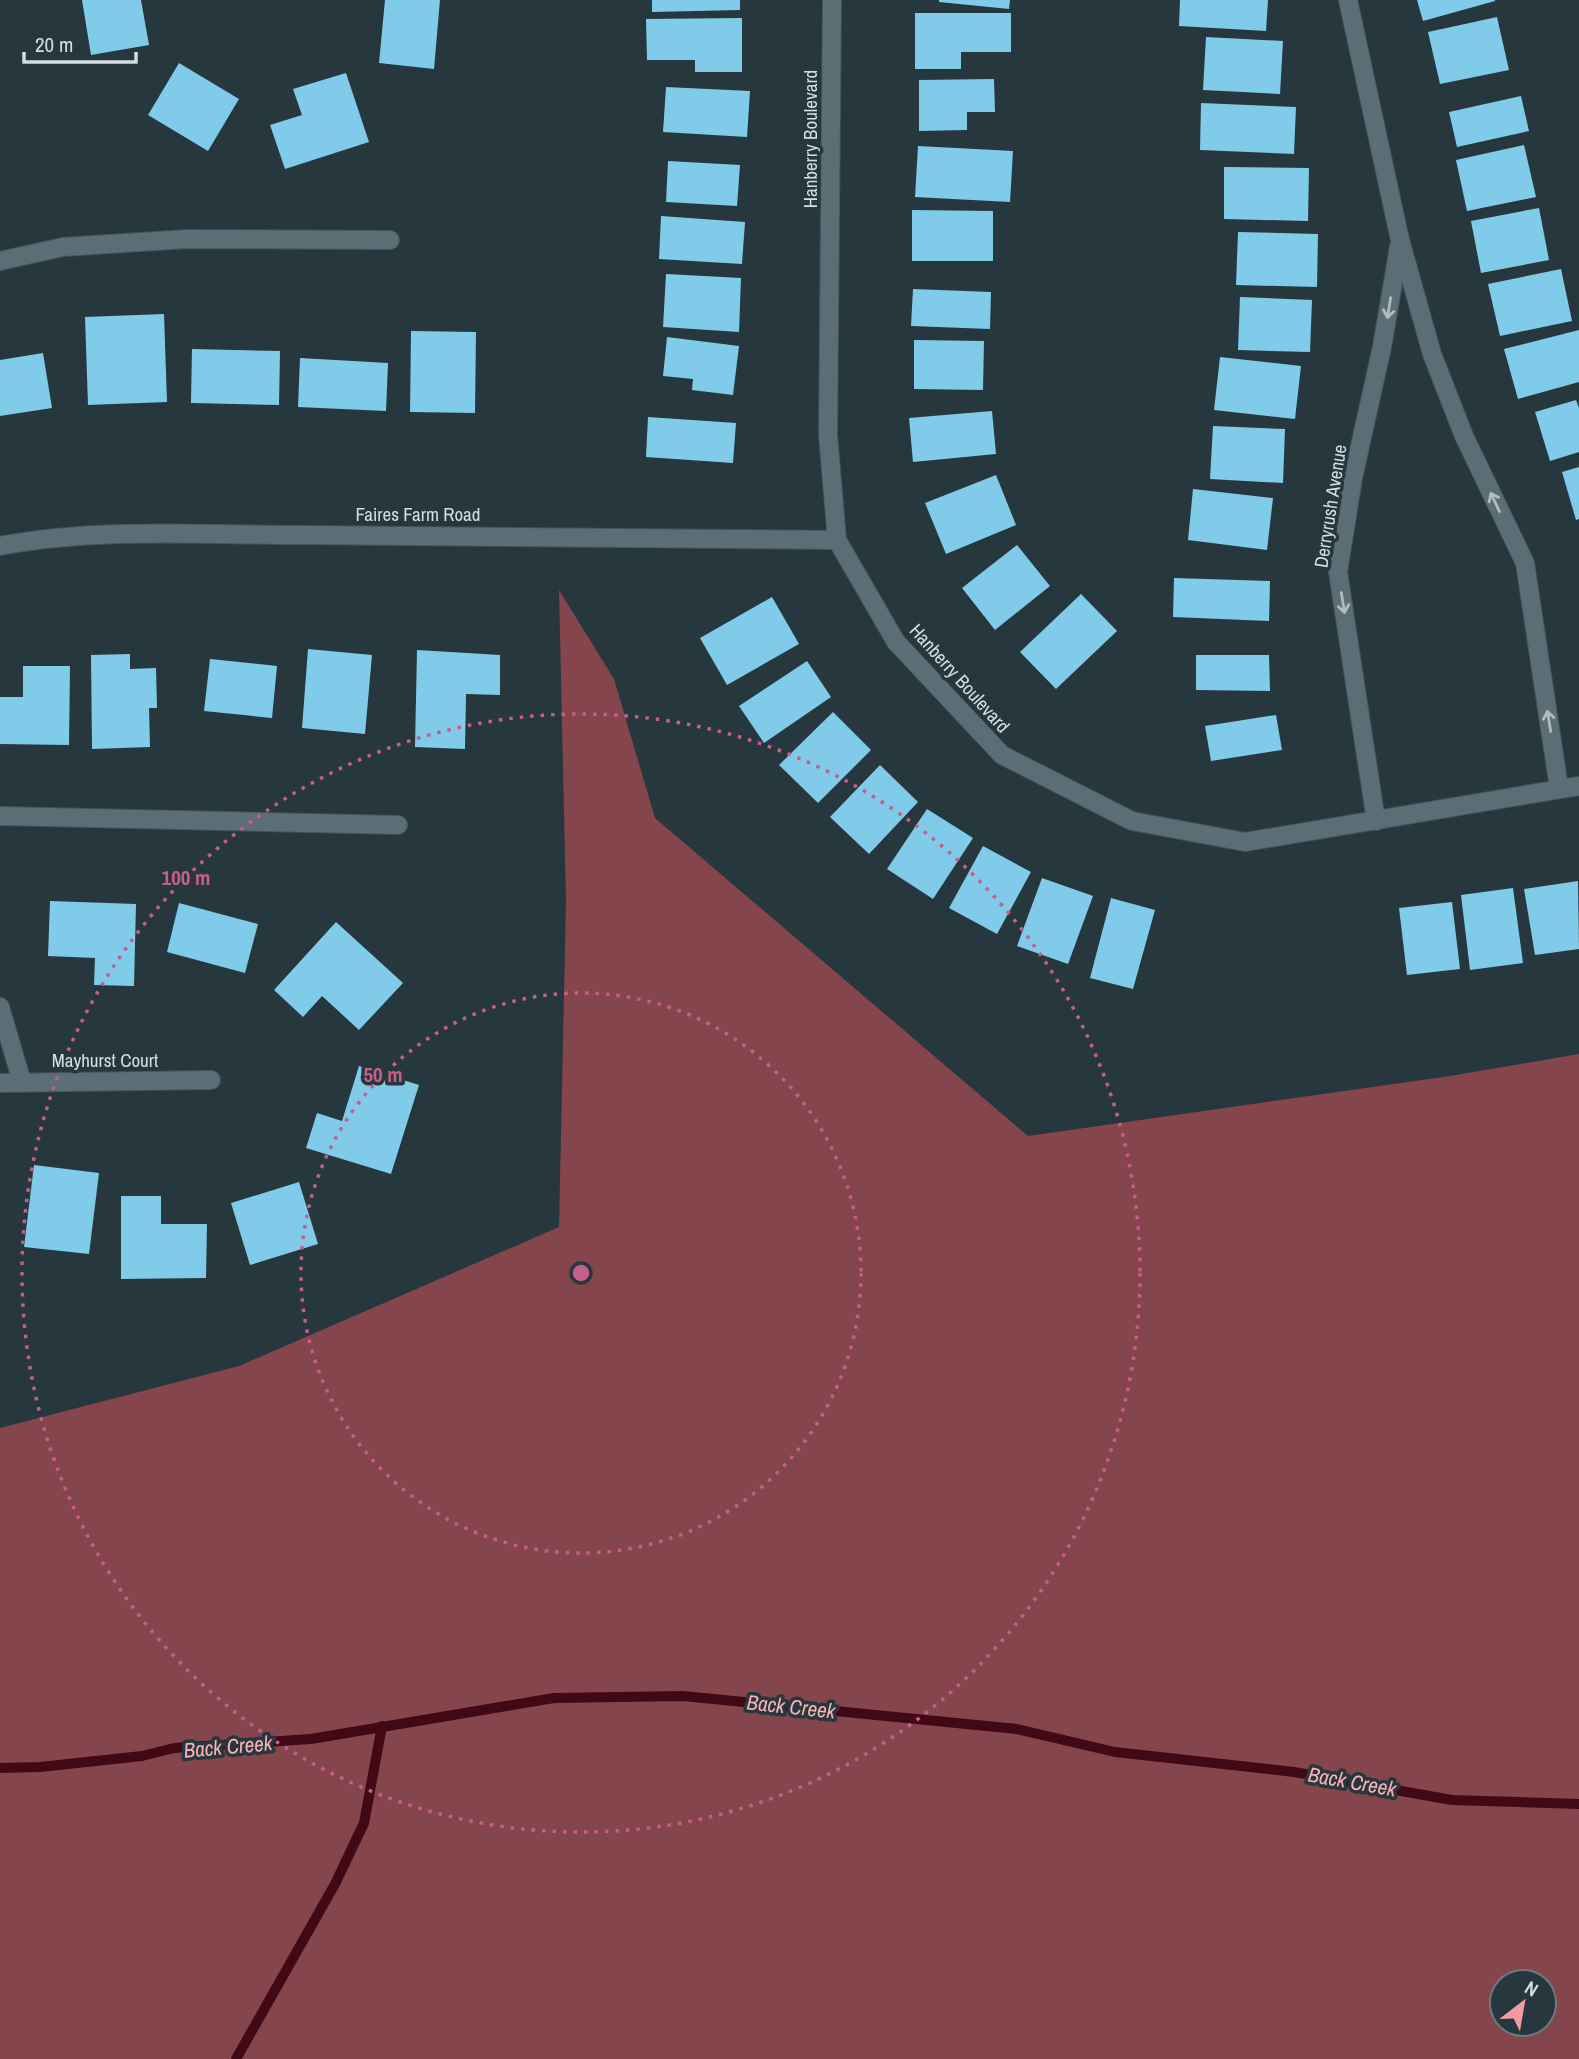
<svg xmlns="http://www.w3.org/2000/svg" width="1579" height="2059" viewBox="0 0 1579 2059" font-family="'Archivo Narrow',sans-serif">
  <style>
    .forest { fill: #84454d; fill-rule: evenodd }
    .lines { fill: none; stroke-linecap: round; stroke-linejoin: round }
    .stream { stroke: #410815; stroke-width: 10 }
    .building { fill: #81cbea }
    .lane-casing { stroke: #46545a; stroke-width: 20 }
    .street-casing { stroke: #46545a; stroke-width: 20 }
    .lane { stroke: #5c6e75; stroke-width: 18 }
    .street { stroke: #5c6e75; stroke-width: 18 }
    .oneway { stroke: #b0bcc1 }
    .ring { fill: none; stroke: #c85d8a; stroke-width: 3.5; stroke-dasharray: 3.5 7 }
    .labels { text-anchor: middle; stroke-width: 7; stroke-linejoin: round; paint-order: stroke }
    .street-label { font-size: 19px; fill: #d4dee2; stroke: #27373e }
    .water-label { font-size: 21px; font-style: italic; fill: #feb0b7; stroke: #27373e }
    .centre { fill: #c85d8a; stroke: #27373e; stroke-width: 3.5 }
    .ring-label { font-size: 21px; text-anchor: middle; font-weight: bold; fill: #c85d8a; stroke: #27373e; stroke-width: 7; stroke-linejoin: round; paint-order: stroke }
  </style>
  <rect width="100%" height="100%" fill="#27373e"/>
  <path class="forest" d="M559,590L614,679L655,818L1028,1136L1450,1076L1579,1054V2059H0V1428L239,1366L559,1227L566,902ZM1502,1982H1544V2024H1502Z"/>
  <g class="lines">
    <g class="stream">
      <path d="M0,1768L40,1767L142,1756L174,1748L311,1739L554,1698L683,1696L1017,1729L1115,1752L1294,1772L1452,1800L1579,1804"/>
      <path d="M236,2059L335,1884L364,1823L382,1726"/>
    </g>
  </g>
  <g class="building">
    <path d="M82,0H141L149,45L91,55Z"/>
    <path d="M385,0H440L434,69L379,63Z"/>
    <path d="M652,0H740V10L652,12Z"/>
    <path d="M939,0H1010L1009,9L939,2Z"/>
    <path d="M1180,0H1268L1266,31L1179,26Z"/>
    <path d="M1417,0H1495V1L1423,21Z"/>
    <path d="M915,13H1011V52H961V69H915Z"/>
    <path d="M1497,17L1509,70L1440,84L1428,32Z"/>
    <path d="M742,18V72H695V60H647L646,19Z"/>
    <path d="M1206,37L1283,41L1280,94L1203,90Z"/>
    <path d="M179,63L239,99L208,151L148,115Z"/>
    <path d="M346,73L369,142L285,169L270,125L302,115L293,89Z"/>
    <path d="M994,79L995,112H967V130L919,131V80Z"/>
    <path d="M666,87L750,91L747,137L663,132Z"/>
    <path d="M1521,96L1529,131L1457,147L1449,112Z"/>
    <path d="M1201,103L1296,107L1294,154L1200,150Z"/>
    <path d="M1524,145L1536,197L1467,211L1456,160Z"/>
    <path d="M918,146L1013,151L1010,202L915,197Z"/>
    <path d="M668,161L740,165L737,206L666,202Z"/>
    <path d="M1224,167L1309,168L1308,221L1224,219Z"/>
    <path d="M1539,208L1549,260L1481,273L1471,221Z"/>
    <path d="M912,210L993,211V261H912Z"/>
    <path d="M661,216L745,222L742,264L659,259Z"/>
    <path d="M1238,232L1318,234L1317,287L1236,285Z"/>
    <path d="M1561,269L1572,321L1500,336L1488,284Z"/>
    <path d="M666,274L741,278L739,332L663,327Z"/>
    <path d="M913,289L991,292L990,329L911,326Z"/>
    <path d="M1240,297L1312,300L1310,352L1238,350Z"/>
    <path d="M164,314L167,402L88,405L85,317Z"/>
    <path d="M1579,330V382L1518,399L1504,349Z"/>
    <path d="M411,331L476,332L475,413L410,412Z"/>
    <path d="M667,337L739,346L733,395L692,390L693,379L663,376Z"/>
    <path d="M914,340L984,341L983,390L914,389Z"/>
    <path d="M192,349L280,351L279,405L191,403Z"/>
    <path d="M43,353L52,408L0,416V360Z"/>
    <path d="M1220,357L1301,366L1295,419L1214,410Z"/>
    <path d="M300,358L388,363L386,411L298,407Z"/>
    <path d="M1576,400L1579,408V452L1550,461L1535,412Z"/>
    <path d="M992,411L996,454L913,462L909,418Z"/>
    <path d="M648,417L736,423L733,463L646,457Z"/>
    <path d="M1213,426L1285,429L1283,483L1210,479Z"/>
    <path d="M1579,467V519L1576,520L1562,472Z"/>
    <path d="M996,475L1016,525L946,554L925,503Z"/>
    <path d="M1193,489L1273,498L1267,550L1188,540Z"/>
    <path d="M1017,545L1050,586L995,630L962,588Z"/>
    <path d="M1174,578L1270,581L1269,621L1173,617Z"/>
    <path d="M1081,594L1117,631L1056,689L1020,652Z"/>
    <path d="M772,597L799,644L727,685L700,638Z"/>
    <path d="M308,649L372,655L365,734L302,728Z"/>
    <path d="M417,650L500,655V695L466,694L465,749L415,747Z"/>
    <path d="M130,654V669L156,668L157,708H149L150,747L92,749L91,655Z"/>
    <path d="M1196,655H1269L1270,691L1196,690Z"/>
    <path d="M210,659L277,666L272,718L204,711Z"/>
    <path d="M807,661L831,697L764,743L739,706Z"/>
    <path d="M23,666H70L69,745L0,744V697H23Z"/>
    <path d="M833,712L871,750L818,803L779,765Z"/>
    <path d="M1276,715L1282,750L1211,761L1205,726Z"/>
    <path d="M880,765L918,802L869,854L830,817Z"/>
    <path d="M927,809L973,838L933,899L887,869Z"/>
    <path d="M983,846L1031,872L997,934L949,908Z"/>
    <path d="M1042,878L1093,896L1068,964L1017,946Z"/>
    <path d="M1578,881L1579,949L1535,955L1524,889Z"/>
    <path d="M1513,888L1523,963L1470,970L1461,895Z"/>
    <path d="M1111,898L1155,910L1133,989L1090,978Z"/>
    <path d="M50,901L136,904L134,986L94,985L95,958L48,956Z"/>
    <path d="M1452,902L1460,969L1407,975L1399,908Z"/>
    <path d="M179,903L258,924L245,973L167,952Z"/>
    <path d="M336,922L403,983L359,1030L322,996L303,1017L274,990Z"/>
    <path d="M359,1066L419,1085L391,1174L306,1148L317,1113L342,1121Z"/>
    <path d="M34,1165L99,1173L89,1254L24,1247Z"/>
    <path d="M299,1182L318,1244L250,1265L231,1203Z"/>
    <path d="M121,1196H161V1224H207L206,1278L121,1279Z"/>
  </g>
  <g class="lines">
    <g class="lane-casing">
      <g id="lane">
        <path d="M0,261L63,247L187,239L390,240"/>
        <path d="M0,816L398,825"/>
      </g>
    </g>
    <g class="street-casing">
      <g id="street">
        <path d="M832,0L828,435L837,540L896,642L1002,755L1132,821L1245,842L1579,786"/>
        <path d="M1348,0L1400,240L1432,354L1464,436L1525,563L1559,788"/>
        <path d="M0,546C100,527 205,535 307,535C484,535 661,538 837,540"/>
        <path d="M1376,821L1338,572L1353,478L1382,347L1399,247"/>
        <path d="M0,1007L22,1082"/>
        <path d="M0,1083L211,1080"/>
      </g>
    </g>
    <use href="#lane" class="lane"/>
    <use href="#street" class="street"/>
  </g>
  <defs><path id="oneway-shaft" d="M-6 0H5M1.5-3L5.5 0L1.5 3" fill="none" stroke-width="1.6" stroke-linecap="round" stroke-linejoin="round" transform="scale(1.75)"/></defs>
  <g class="oneway">
    <use href="#oneway-shaft" transform="translate(1389 308) rotate(99)"/>
    <use href="#oneway-shaft" transform="translate(1495 502) rotate(-115)"/>
    <use href="#oneway-shaft" transform="translate(1343 603) rotate(81)"/>
    <use href="#oneway-shaft" transform="translate(1549 721) rotate(-99)"/>
  </g>
  <g class="ring">
    <circle cx="581" cy="1273" r="280"/>
    <circle cx="581" cy="1273" r="559"/>
  </g>
  <g class="labels">
    <g class="street-label">
      <text transform="translate(810 139) rotate(-90)" y="7">Hanberry Boulevard</text>
      <text transform="translate(1330 506) rotate(-81)" y="7">Derryrush Avenue</text>
      <text x="418" y="521">Faires Farm Road</text>
      <text transform="translate(960 678) rotate(48)" y="7">Hanberry Boulevard</text>
      <text x="105" y="1067">Mayhurst Court</text>
    </g>
    <g class="water-label">
      <text transform="translate(791 1707) rotate(6)" y="7">Back Creek</text>
      <text transform="translate(228 1747) rotate(-5)" y="7">Back Creek</text>
      <text transform="translate(1352 1782) rotate(10)" y="7">Back Creek</text>
    </g>
  </g>
  <circle cx="581" cy="1273" r="10" class="centre"/>
  <g class="ring-label">
    <text x="186" y="885">100 m</text>
    <text x="383" y="1082">50 m</text>
  </g>
  <g transform="translate(1523 2003) rotate(31)"><circle r="33" fill="#27373e" stroke="#6c7a80" stroke-width="2"/>
  <path d="M0-5L12 26L0 18L-12 26Z" fill="#f49aa4"/>
  <text y="-10" font-size="19" font-weight="bold" text-anchor="middle" fill="#d4dee2">N</text>
  </g>
  <path d="M24 52v10h112v-10" fill="none" stroke="#d4dee2" stroke-width="3.5"/>
  <text x="35" y="52" font-size="21" fill="#d4dee2" stroke="#27373e" stroke-width="5" paint-order="stroke">20 m</text>
</svg>
